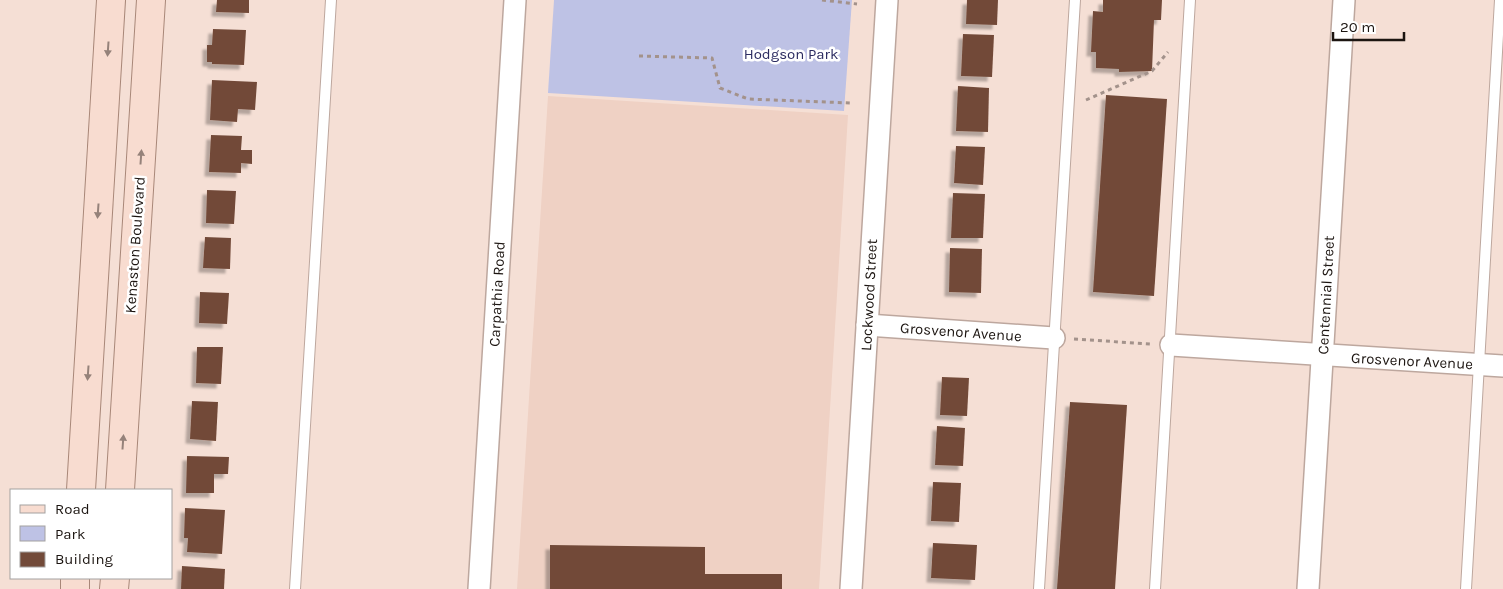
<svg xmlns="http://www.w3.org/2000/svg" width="1503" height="589" viewBox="0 0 1503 589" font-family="Karla,sans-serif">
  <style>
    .built { fill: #efd1c4 }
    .green { fill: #bec2e5 }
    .building { fill: #724a39; filter: url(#shadow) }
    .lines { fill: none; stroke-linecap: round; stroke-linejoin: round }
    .service-casing { stroke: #bda79e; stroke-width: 12 }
    .minor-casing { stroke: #bda79e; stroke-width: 24 }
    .primary-casing { stroke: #a88778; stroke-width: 30 }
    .path { stroke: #a3928b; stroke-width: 3; stroke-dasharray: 4 4; stroke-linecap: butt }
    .service { stroke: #fff; stroke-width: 10 }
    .minor { stroke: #fff; stroke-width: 21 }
    .primary { stroke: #f8dcd0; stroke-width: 28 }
    .oneway { fill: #95827a }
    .labels { text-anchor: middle; stroke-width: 5; stroke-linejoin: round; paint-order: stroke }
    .park-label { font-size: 15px; fill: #2b2b60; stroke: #fff }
    .street-label { font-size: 15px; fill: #1c1511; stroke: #fff }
  </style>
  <defs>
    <filter id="shadow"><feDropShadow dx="-4.5" dy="4.5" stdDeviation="1" flood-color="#0004"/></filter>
  </defs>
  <rect width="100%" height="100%" fill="#f5dfd5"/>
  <path class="built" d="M548,96L848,115L819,589H517Z"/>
  <path class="green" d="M554,0H852L844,111L548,93Z"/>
  <g class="building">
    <path d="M217,0H249V13L216,12Z"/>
    <path d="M967,0H998L997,25L966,24Z"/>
    <path d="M1103,0H1162L1161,20H1154L1152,71L1119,72V69L1096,68V52H1091L1093,11L1103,12Z"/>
    <path d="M213,29L246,30L244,65L212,64V62H207V45H212Z"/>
    <path d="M963,34L994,35L992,77L961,76Z"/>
    <path d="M212,80L257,82L255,110L238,109L237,122L210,120Z"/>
    <path d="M958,86L989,88L988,132L956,131Z"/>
    <path d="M1106,95L1167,99L1154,296L1093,292Z"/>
    <path d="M211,135L242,136L241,150H252V164L241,163V173L209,172Z"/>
    <path d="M956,146L985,147L983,185L954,183Z"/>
    <path d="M207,190L236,191L234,224L206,223Z"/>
    <path d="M953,193L985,194L983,238H951Z"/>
    <path d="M205,237L231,238L230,269L203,268Z"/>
    <path d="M950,248L982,249L981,293L949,292Z"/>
    <path d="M200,292L229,293L227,324L199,323Z"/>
    <path d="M197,347H223L221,384L196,383Z"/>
    <path d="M942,377L969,378L967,416L940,415Z"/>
    <path d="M192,401L218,402L216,441L190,439Z"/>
    <path d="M1070,402L1127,405L1115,589H1057Z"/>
    <path d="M937,426L965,428L963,466L935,465Z"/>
    <path d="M187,456L229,457L228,474H214V493H186Z"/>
    <path d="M933,482L961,483L959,522L931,521Z"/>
    <path d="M185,508L225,510L222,554L187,552L188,538H184Z"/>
    <path d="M933,543L977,545L975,580L931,578Z"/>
    <path d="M550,545L705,547V574H782V589H550Z"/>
    <path d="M182,566L225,569L224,589H181Z"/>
  </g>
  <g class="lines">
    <g class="service-casing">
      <g id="service">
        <path d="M295,589L331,0"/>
        <path d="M1039,589L1075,0"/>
        <path d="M1155,589L1190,0"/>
        <path d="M1466,589L1500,0"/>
      </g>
    </g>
    <g class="minor-casing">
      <g id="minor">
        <path d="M867,325L1054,338"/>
        <path d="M1171,345L1503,366"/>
        <path d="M479,589L515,0"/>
        <path d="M851,589L887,0"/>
        <path d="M1308,589L1344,0"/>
      </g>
    </g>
    <g class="primary-casing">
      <g id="primary">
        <path d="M81,490L111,0"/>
        <path d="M120,490L151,0"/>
        <path d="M75,589V578"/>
        <path d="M114,589L115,578"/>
      </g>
    </g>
    <g class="path">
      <path d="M822,0L857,4"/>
      <path d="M639,56L712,58L720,88L748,99L851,103"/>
      <path d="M1086,100L1152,71L1168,52"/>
      <path d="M1074,339L1150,344"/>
    </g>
    <use href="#service" class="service"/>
    <use href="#minor" class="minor"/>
    <use href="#primary" class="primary"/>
  </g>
  <defs><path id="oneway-solid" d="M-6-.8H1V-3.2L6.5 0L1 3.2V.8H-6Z" transform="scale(1.25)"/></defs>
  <g class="oneway">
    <use href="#oneway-solid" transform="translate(108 49) rotate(94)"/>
    <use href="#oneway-solid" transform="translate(141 157) rotate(-86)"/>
    <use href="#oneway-solid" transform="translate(98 211) rotate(94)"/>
    <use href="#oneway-solid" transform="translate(88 373) rotate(94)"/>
    <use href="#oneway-solid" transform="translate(123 442) rotate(-86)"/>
  </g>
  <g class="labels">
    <g class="park-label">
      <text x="791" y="59">Hodgson Park</text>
    </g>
    <g class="street-label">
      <text transform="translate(135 245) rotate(-86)" y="5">Kenaston Boulevard</text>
      <text transform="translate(497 294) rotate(-87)" y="5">Carpathia Road</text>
      <text transform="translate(869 295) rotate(-87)" y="5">Lockwood Street</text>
      <text transform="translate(1326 295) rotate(-87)" y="5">Centennial Street</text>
      <text transform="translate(961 332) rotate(4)" y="5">Grosvenor Avenue</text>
      <text transform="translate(1412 361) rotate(3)" y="5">Grosvenor Avenue</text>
    </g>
  </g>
  <rect x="10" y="489" width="162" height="90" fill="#ffffff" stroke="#a4a1a0"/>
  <rect x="20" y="505" width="25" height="8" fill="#f8dcd0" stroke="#a4a1a0"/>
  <text x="55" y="514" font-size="15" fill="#1c1511">Road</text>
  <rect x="20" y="526" width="25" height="15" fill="#bec2e5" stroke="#a4a1a0"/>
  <text x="55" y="539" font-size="15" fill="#1c1511">Park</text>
  <rect x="20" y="552" width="25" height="15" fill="#724a39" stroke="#a4a1a0"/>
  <text x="55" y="564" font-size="15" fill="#1c1511">Building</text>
  <path d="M1333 32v8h71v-8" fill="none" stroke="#1c1511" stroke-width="2.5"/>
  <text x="1340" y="32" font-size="15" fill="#1c1511" stroke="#ffffff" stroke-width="4" paint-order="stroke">20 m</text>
</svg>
